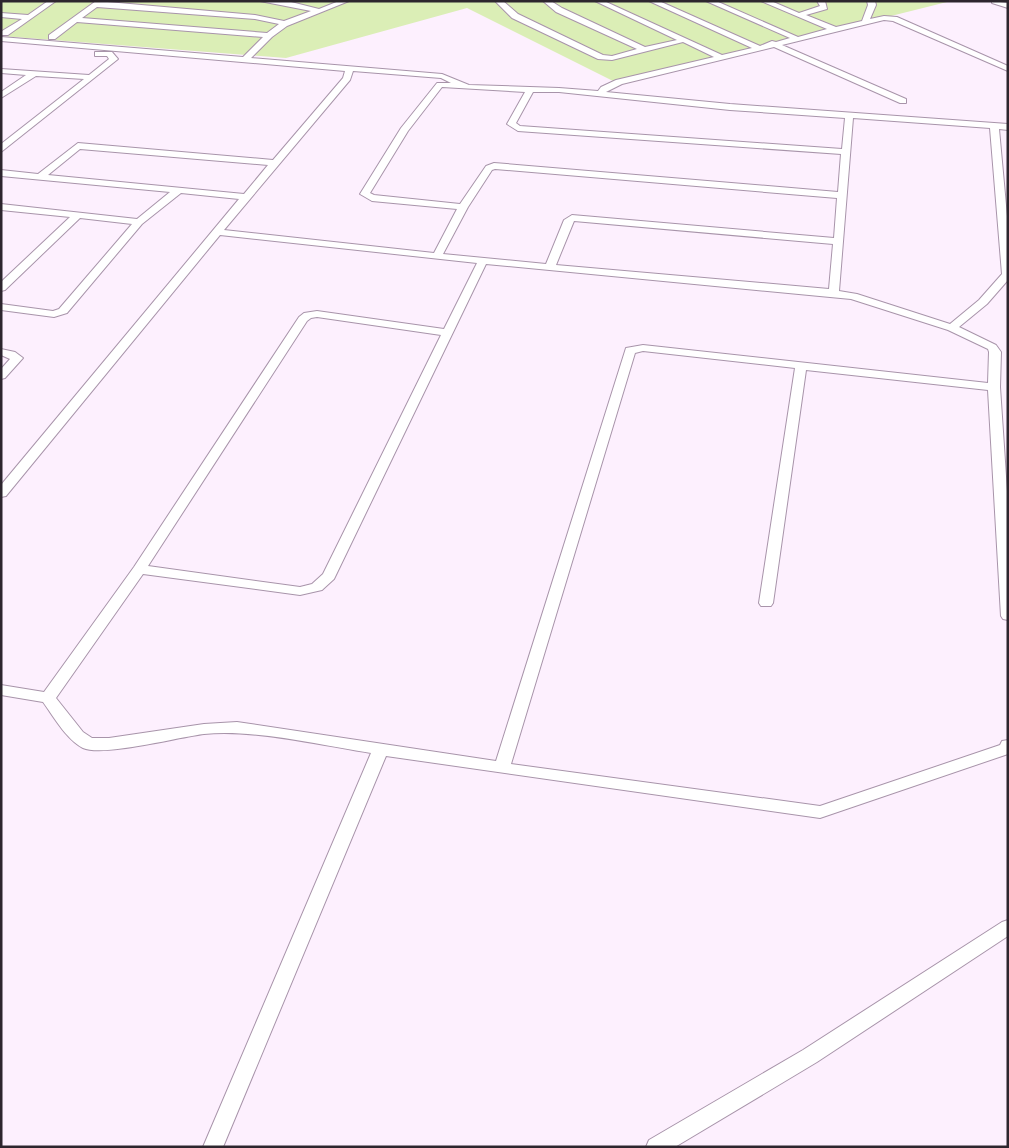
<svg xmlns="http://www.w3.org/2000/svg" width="1009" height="1148" viewBox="0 0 1009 1148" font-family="'IBM Plex Serif',serif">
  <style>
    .green { fill: #dbeeb6 }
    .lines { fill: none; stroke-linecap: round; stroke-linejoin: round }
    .minor-casing { stroke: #a894aa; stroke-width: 2 }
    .minor { fill: #fff; fill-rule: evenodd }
  </style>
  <rect width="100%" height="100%" fill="#fdf0fe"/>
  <path class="green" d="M1,1H951L619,84L467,8L286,58L1,36Z"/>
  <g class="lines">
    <g class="minor-casing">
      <g id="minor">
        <path d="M48,1H56L8,35H2V31L22,19L1,17V13L28,15Z"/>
        <path d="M96,1L255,15L284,21L311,11L260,1L291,2L319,9L339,1H349L287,26L272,37L251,58L442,74L469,85L559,88L598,91L601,87L616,80L714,57L683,42L612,60L598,59L512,18L495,1H503L518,14L603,55L612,56L637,49L556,12L543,1H551L562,8L645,47L677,40L595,1H604L722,55L752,48L649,1H659L760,46L772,41L776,42L790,38L706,1H716L798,37L827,29L761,1H771L799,13L820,6L817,1H825L827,9L806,15L836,27L862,21L868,5L867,1H875L876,5L870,19L884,16L897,17L1008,66V71L893,21L884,20L782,45L906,99V103H900L774,47L622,84L606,92L730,104L1008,124V130L999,129L1008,227V280L987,304L959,327L996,345L1001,352L1000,387L1008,506V620L1003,619L1001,616L988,390L806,370L773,603L771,606H761L759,603L795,368L643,351L635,353L511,764L820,806L1000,745L1002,741L1008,740V754L820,818L386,756L223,1147H203L371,753C320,745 255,729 204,734C179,737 103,757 83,748C66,739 54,717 43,702L1,695V685L44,692L134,567L299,317L304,313L317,311L444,329L477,263L220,235L6,496L1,497V485L239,199L181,193L142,224L67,313L54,317L1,310V304L53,311L59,309L132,224L80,218L5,290L1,291V282L70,217L1,210V204L137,219L170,192L1,176V170L38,174L78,143L273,160L343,78L345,71L1,41V37L243,57L263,37L77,22L55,39H49V35ZM97,7L255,19L279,24L267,33L82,18ZM353,71L441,78L451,83H437L401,128L360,194L372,201L457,209L434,253L224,230L350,80ZM442,87L525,92L507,124L518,131L841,154L838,192L494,163L486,166L460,204L374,195L370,193L408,131ZM533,92H559L730,110L845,118L842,149L520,126L516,123ZM853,118L990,128L1002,274L979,300L950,324L857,294L839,291ZM80,149L268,165L244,194L48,175ZM495,169L837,198L834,238L572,215L564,220L546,264L443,254L468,207L492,170ZM574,221L833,244L829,289L556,265ZM486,264L851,299L948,330L988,349L989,352L988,383L643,345L626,348L496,761L237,722L204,724L109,738H92L83,732L56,698L143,574L300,595L322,590L334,579ZM317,317L441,335L323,574L312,584L300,587L148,566L307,321L311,318Z"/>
        <path d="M992,1L1008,3V8L992,3Z"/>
        <path d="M95,52H112L118,59L1,152V144L84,79L36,76L1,98V92L26,75L1,73V69L89,75L109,59L107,56H95Z"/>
        <path d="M1,349L15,352L23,358L5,378L1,379V369L10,359L1,355Z"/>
        <path d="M1008,920V936L817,1062L675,1147H646L649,1140L803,1050L1002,922Z"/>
      </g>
    </g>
    <use href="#minor" class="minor"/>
  </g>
  <rect width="1009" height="1148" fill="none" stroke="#2d262e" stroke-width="5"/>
</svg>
